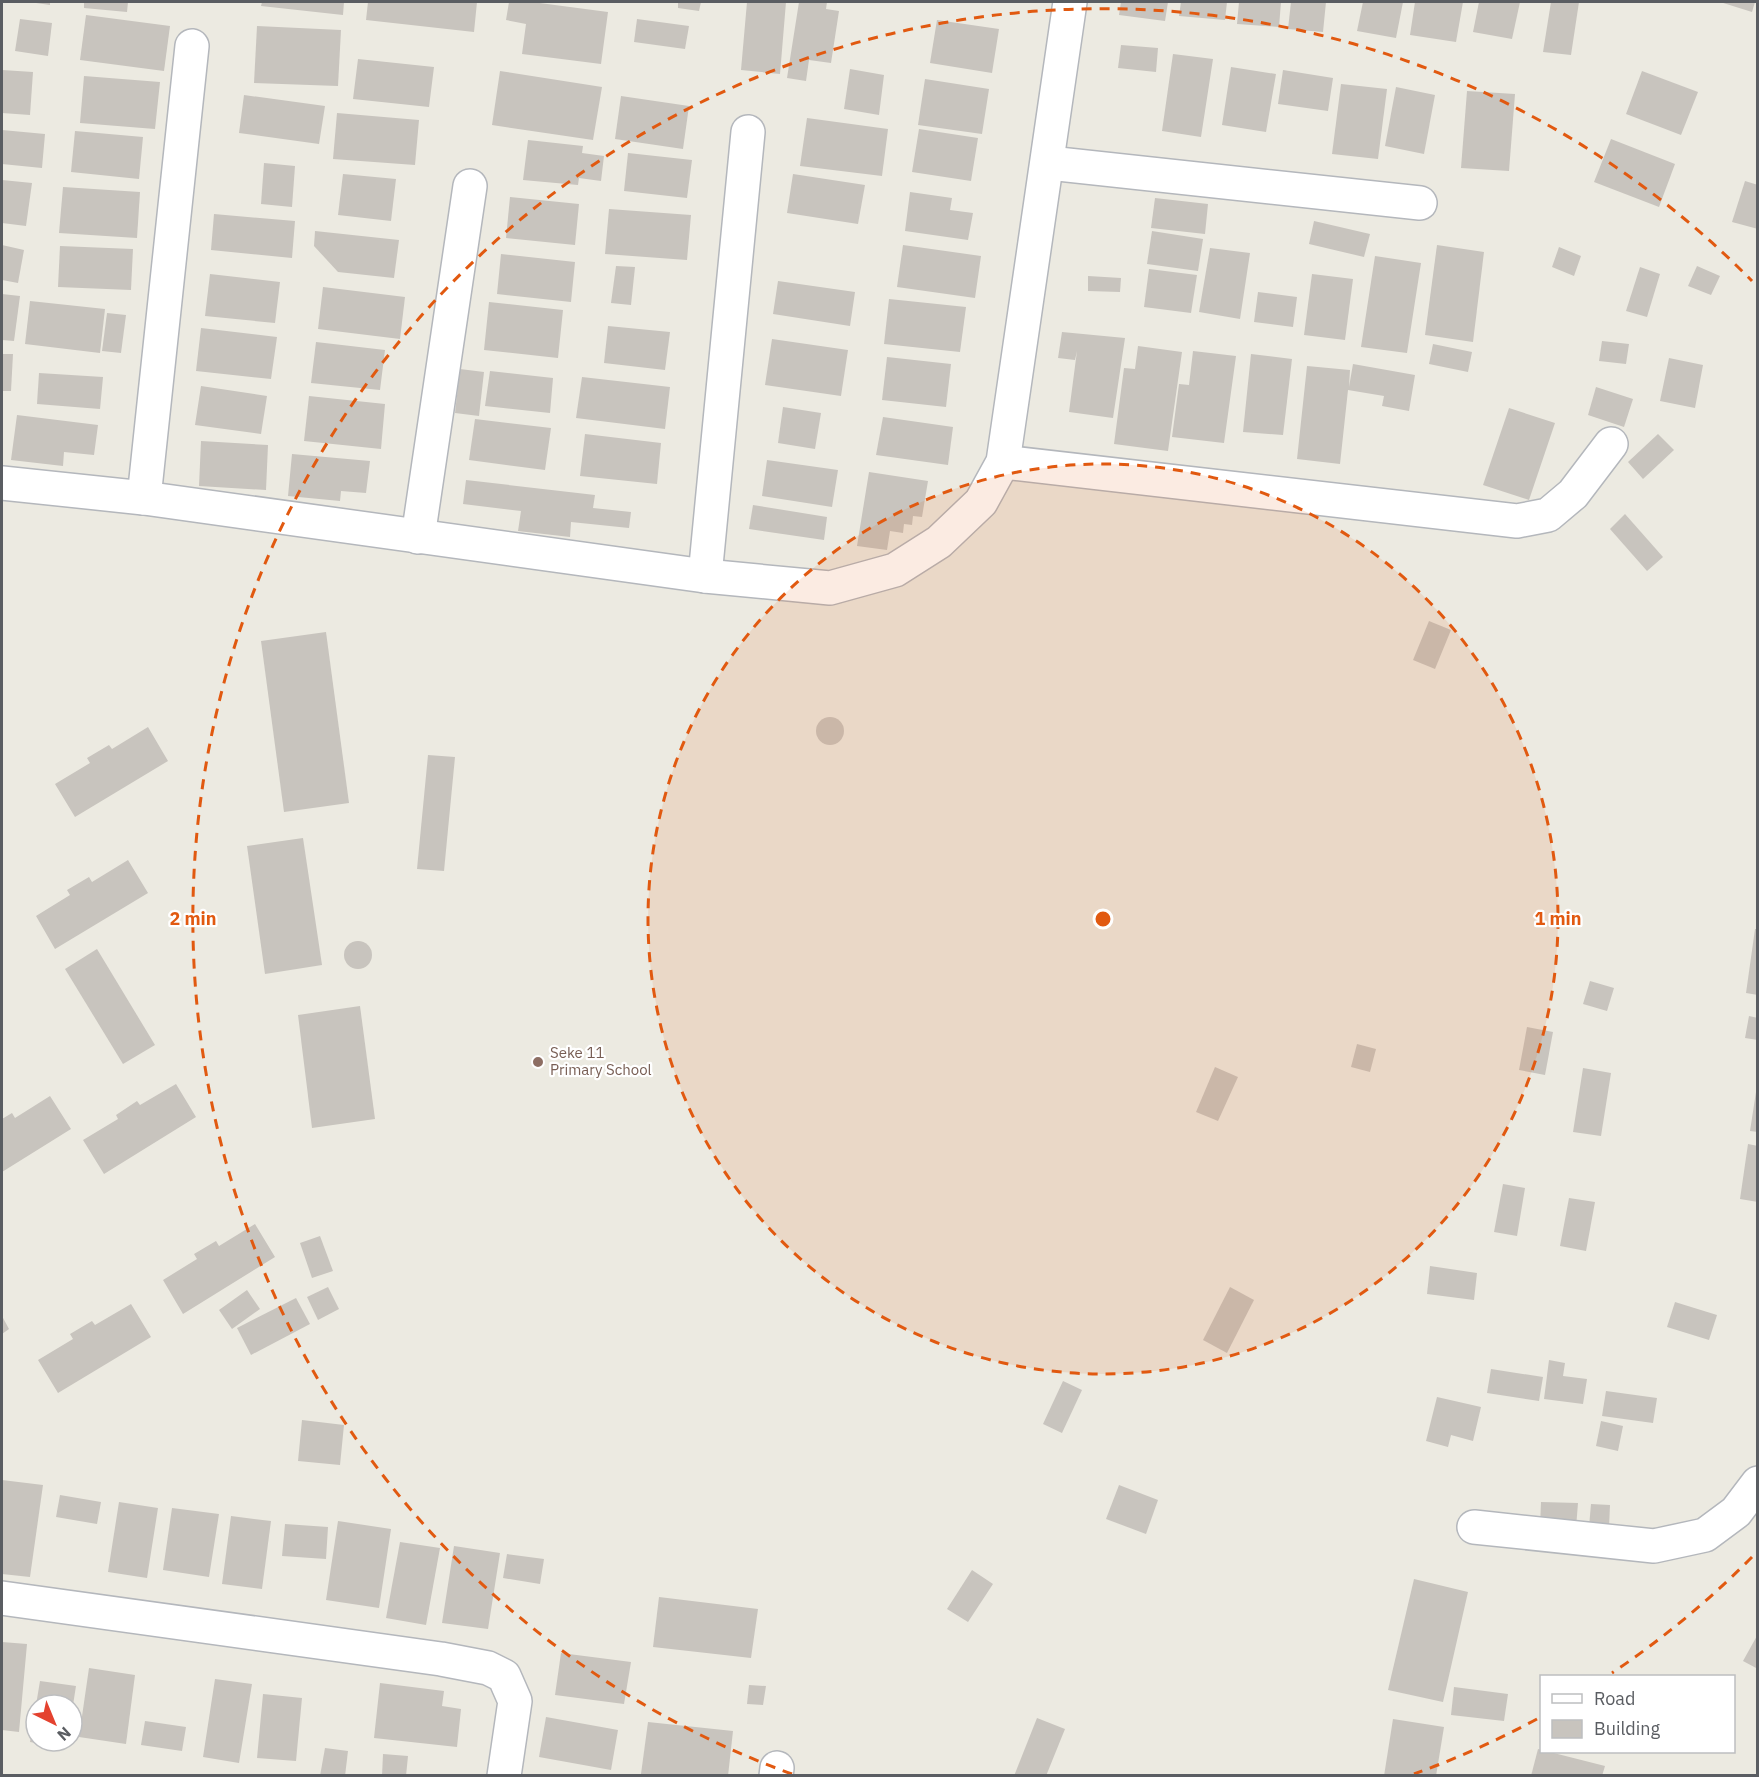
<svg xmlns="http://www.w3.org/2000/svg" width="1759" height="1777" viewBox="0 0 1759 1777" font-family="'IBM Plex Sans',sans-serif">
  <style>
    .building { fill: #c8c4be }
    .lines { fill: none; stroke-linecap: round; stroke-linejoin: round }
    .street-casing { stroke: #b4b7bc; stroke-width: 36 }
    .street { stroke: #fff; stroke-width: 33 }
    .ring { fill: none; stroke: #e15910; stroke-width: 3; stroke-dasharray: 10 8 }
    .education-dot { fill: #8d6e63; stroke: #fff; stroke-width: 2 }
    .labels { text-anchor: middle; stroke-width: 4.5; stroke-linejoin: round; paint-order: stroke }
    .education-label { font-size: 15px; fill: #785e54; stroke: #fff; text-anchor: start }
    .centre { fill: #e15910; stroke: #fff; stroke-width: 3 }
    .ring-label { font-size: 18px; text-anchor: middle; font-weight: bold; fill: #e15910; stroke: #fff; stroke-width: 4.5; stroke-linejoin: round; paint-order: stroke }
  </style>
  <rect width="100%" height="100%" fill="#eceae1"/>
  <g class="building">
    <path d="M29,2H50V5Z"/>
    <path d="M84,2H128L127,12L84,8Z"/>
    <path d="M262,2H344L343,15L261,6Z"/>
    <path d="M368,2H477L474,32L366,20Z"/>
    <path d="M509,2H532L608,12L601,64L522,54L526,24L506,20Z"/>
    <path d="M678,2H701L699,11L678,8Z"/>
    <path d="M747,2H786L780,74L741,70Z"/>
    <path d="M799,2H827L826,9L839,11L831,63L809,60L806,81L787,78Z"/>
    <path d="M1121,2H1168L1165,21L1119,15Z"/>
    <path d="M1181,2H1227L1225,20L1179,16Z"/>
    <path d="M1239,2H1281L1279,27L1237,24Z"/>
    <path d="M1291,2H1326L1323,32L1288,29Z"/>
    <path d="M1363,2H1403L1396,38L1357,31Z"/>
    <path d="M1415,2H1463L1456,42L1410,35Z"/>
    <path d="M1479,2H1520L1512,39L1473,32Z"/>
    <path d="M1551,2H1579L1571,55L1543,52Z"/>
    <path d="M1720,2H1755L1752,12Z"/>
    <path d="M86,15L170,26L164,71L80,60Z"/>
    <path d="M20,19L52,23L48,56L15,51Z"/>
    <path d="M637,19L689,26L685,49L634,42Z"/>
    <path d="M937,20L999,29L992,73L930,63Z"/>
    <path d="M257,26L341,30L338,86L254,83Z"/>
    <path d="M1121,45L1158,48L1156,72L1118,68Z"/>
    <path d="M1173,54L1213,59L1201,137L1162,131Z"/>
    <path d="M358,59L434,67L429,107L353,99Z"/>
    <path d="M1231,67L1276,74L1266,132L1222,125Z"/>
    <path d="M850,69L884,75L879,115L844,109Z"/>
    <path d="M2,70L33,72L30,115L2,113Z"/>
    <path d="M1283,70L1333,78L1328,111L1278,104Z"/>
    <path d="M500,71L602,87L593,140L492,125Z"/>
    <path d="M1642,71L1698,92L1681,135L1626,114Z"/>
    <path d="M84,76L160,82L155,129L80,123Z"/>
    <path d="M925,79L989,89L982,134L918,125Z"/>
    <path d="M1341,84L1387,89L1378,159L1332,154Z"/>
    <path d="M1396,87L1435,95L1424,154L1385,146Z"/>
    <path d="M1467,91L1515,94L1509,171L1461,168Z"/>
    <path d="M244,95L325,106L319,144L239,133Z"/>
    <path d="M621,96L689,106L683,149L615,139Z"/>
    <path d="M337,113L419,120L415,165L333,159Z"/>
    <path d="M807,118L888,129L882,176L800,166Z"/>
    <path d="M919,129L978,138L971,181L912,172Z"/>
    <path d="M2,130L45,134L42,168L2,164Z"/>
    <path d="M75,131L143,137L139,179L71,172Z"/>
    <path d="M1611,139L1675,164L1659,207L1594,182Z"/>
    <path d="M528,140L583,146L582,153L604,156L601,181L579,178L578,185L523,180Z"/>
    <path d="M628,153L692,160L687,198L624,191Z"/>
    <path d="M264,163L295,166L292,207L261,204Z"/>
    <path d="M343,174L396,179L391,221L338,215Z"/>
    <path d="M793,174L865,185L858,224L787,213Z"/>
    <path d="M2,180L32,183L26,226L2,223Z"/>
    <path d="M1745,181L1758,185V229L1732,222Z"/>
    <path d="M63,187L140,192L137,238L59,233Z"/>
    <path d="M910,192L952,198L950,210L973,213L968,240L905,231Z"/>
    <path d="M510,197L579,204L575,245L506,238Z"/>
    <path d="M1155,198L1208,204L1205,234L1151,228Z"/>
    <path d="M609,209L691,215L687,260L605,254Z"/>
    <path d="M214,214L295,221L292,258L211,250Z"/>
    <path d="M1314,221L1370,234L1364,257L1309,244Z"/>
    <path d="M315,231L399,240L394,278L338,272L314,246Z"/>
    <path d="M1152,231L1203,239L1198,271L1147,264Z"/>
    <path d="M2,245L24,250L18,283L2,280Z"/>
    <path d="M903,245L981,256L975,298L897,287Z"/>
    <path d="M1437,245L1484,252L1473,342L1425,335Z"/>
    <path d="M60,246L133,249L131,290L58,287Z"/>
    <path d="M1559,247L1581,256L1574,276L1552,267Z"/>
    <path d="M1210,248L1250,253L1240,319L1199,312Z"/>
    <path d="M501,254L575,262L571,302L497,294Z"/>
    <path d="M1375,256L1421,263L1407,353L1361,347Z"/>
    <path d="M616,266L635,267L631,305L611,303Z"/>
    <path d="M1697,266L1720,276L1711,295L1688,286Z"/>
    <path d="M1640,267L1660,274L1647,317L1626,311Z"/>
    <path d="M1149,269L1197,275L1191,313L1144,307Z"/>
    <path d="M210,274L280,282L275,323L205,316Z"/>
    <path d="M1312,274L1353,279L1345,340L1304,335Z"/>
    <path d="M1088,276L1121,278L1120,292L1088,291Z"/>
    <path d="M778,281L855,292L850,326L773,314Z"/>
    <path d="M323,287L405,297L400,339L318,329Z"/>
    <path d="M1258,292L1297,297L1293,327L1254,322Z"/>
    <path d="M2,294L20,296L14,341L2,340Z"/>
    <path d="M889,299L966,307L960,352L884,344Z"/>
    <path d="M30,301L105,309L100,353L25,344Z"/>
    <path d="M489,302L563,310L558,358L484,350Z"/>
    <path d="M107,313L126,315L121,353L102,351Z"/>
    <path d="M608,326L670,332L665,370L604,363Z"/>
    <path d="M201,328L277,337L271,379L196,371Z"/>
    <path d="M1062,332L1125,338L1113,418L1069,412L1077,351L1075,360L1058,358Z"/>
    <path d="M772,339L848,350L841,396L765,385Z"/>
    <path d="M1602,341L1629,344L1626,364L1599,361Z"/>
    <path d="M316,342L385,350L380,390L311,383Z"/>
    <path d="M1433,344L1472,352L1468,372L1429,364Z"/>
    <path d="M1138,346L1182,352L1168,451L1114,444L1124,368L1135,369Z"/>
    <path d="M1193,351L1236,356L1224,443L1172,437L1179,384L1189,385Z"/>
    <path d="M2,354H13L11,391H2Z"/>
    <path d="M1251,354L1292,359L1283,435L1243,432Z"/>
    <path d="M887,357L951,364L946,407L882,400Z"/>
    <path d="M1669,358L1703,365L1695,408L1660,401Z"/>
    <path d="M1353,364L1415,375L1409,411L1382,406L1384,396L1348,390L1340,464L1297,459L1307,366L1350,370L1349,387Z"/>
    <path d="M460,369L484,372L479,416L455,413Z"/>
    <path d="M490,371L553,378L550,413L485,406Z"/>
    <path d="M39,373L103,377L100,409L37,404Z"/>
    <path d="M582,377L670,387L665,429L576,418Z"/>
    <path d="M201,386L267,396L261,434L195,425Z"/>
    <path d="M1596,387L1633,399L1624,427L1588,415Z"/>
    <path d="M309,396L385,404L381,449L304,441Z"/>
    <path d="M783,407L821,413L815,449L778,443Z"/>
    <path d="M1509,408L1555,423L1529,500L1483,485Z"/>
    <path d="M17,415L98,425L94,455L64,452L63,466L11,460Z"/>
    <path d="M883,417L953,427L948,465L876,455Z"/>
    <path d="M475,419L551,428L545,470L469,460Z"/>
    <path d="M585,434L661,443L657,484L580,476Z"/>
    <path d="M1658,434L1674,450L1643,479L1628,462Z"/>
    <path d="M201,441L268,445L266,490L199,486Z"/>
    <path d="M292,454L370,461L366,493L341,491L340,501L288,496Z"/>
    <path d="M767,460L838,470L832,507L762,496Z"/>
    <path d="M869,472L928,481L922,517L913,516L912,525L904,524L903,533L890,531L887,550L857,546Z"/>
    <path d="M466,480L595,495L593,508L631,512L629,528L571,522L570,537L518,531L521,511L463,504Z"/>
    <path d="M753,505L827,517L824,540L749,529Z"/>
    <path d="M1625,514L1663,557L1647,571L1610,529Z"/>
    <path d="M1429,621L1451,630L1435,669L1413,660Z"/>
    <path d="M326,632L349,803L284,812L261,641Z"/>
    <circle cx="830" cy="731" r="14"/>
    <path d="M148,727L168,761L75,817L55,784L90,763L87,758L109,745L112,749Z"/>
    <path d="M428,755L455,757L444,871L417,869Z"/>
    <path d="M303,838L322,965L265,974L247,846Z"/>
    <path d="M128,860L148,893L55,949L36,916L70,895L67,890L89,877L92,882Z"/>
    <path d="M1755,929H1758V995L1746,993Z"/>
    <circle cx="358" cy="955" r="14"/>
    <path d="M97,949L155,1045L123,1064L65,969Z"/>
    <path d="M1590,981L1614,988L1607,1011L1583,1004Z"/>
    <path d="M360,1006L375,1119L312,1128L298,1015Z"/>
    <path d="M1749,1016L1758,1018V1040L1745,1038Z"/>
    <path d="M1527,1027L1553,1032L1545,1075L1519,1070Z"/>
    <path d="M1357,1044L1376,1049L1370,1072L1351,1067Z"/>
    <path d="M1215,1067L1238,1077L1218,1121L1196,1112Z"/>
    <path d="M1583,1068L1611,1073L1601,1136L1573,1132Z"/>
    <path d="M176,1084L196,1117L104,1174L83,1140L118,1119L116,1115L137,1101L140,1105Z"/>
    <path d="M1756,1092L1758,1093V1132L1750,1131Z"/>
    <path d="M50,1096L71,1129L2,1172V1119L12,1113L15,1118Z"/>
    <path d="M1748,1144L1758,1146V1202L1740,1199Z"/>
    <path d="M1503,1184L1525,1188L1517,1236L1494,1232Z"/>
    <path d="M1569,1198L1595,1202L1586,1251L1560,1246Z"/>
    <path d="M255,1224L275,1257L183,1314L163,1280L197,1259L194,1254L216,1241L219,1246Z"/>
    <path d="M320,1236L333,1271L312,1278L300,1243Z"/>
    <path d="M1430,1266L1477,1273L1474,1300L1427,1294Z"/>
    <path d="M328,1287L339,1309L318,1320L307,1297Z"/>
    <path d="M1230,1287L1254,1300L1227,1353L1203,1340Z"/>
    <path d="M247,1290L260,1309L232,1329L219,1310Z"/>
    <path d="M296,1298L310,1324L251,1355L237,1328Z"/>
    <path d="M1675,1302L1717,1315L1709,1340L1667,1327Z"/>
    <path d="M131,1304L151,1337L58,1393L38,1360L73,1339L70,1334L92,1321L95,1325Z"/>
    <path d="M2,1316L9,1329L2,1334Z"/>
    <path d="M1549,1360L1565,1363L1563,1376L1587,1379L1583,1404L1544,1399Z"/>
    <path d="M1491,1369L1543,1377L1539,1401L1487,1393Z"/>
    <path d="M1063,1381L1082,1390L1062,1433L1043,1424Z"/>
    <path d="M1606,1391L1657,1398L1653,1423L1602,1416Z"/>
    <path d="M1437,1397L1481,1407L1473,1441L1451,1435L1448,1447L1426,1441Z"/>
    <path d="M302,1420L344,1425L340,1465L298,1461Z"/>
    <path d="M1601,1421L1623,1426L1618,1451L1596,1446Z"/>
    <path d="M2,1480L43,1485L30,1577L2,1574Z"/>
    <path d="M1119,1485L1158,1500L1146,1534L1106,1519Z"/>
    <path d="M60,1495L101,1502L97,1524L56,1517Z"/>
    <path d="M119,1502L158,1508L147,1578L108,1572Z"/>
    <path d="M1541,1502L1578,1503L1576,1528L1540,1527Z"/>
    <path d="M1591,1504L1610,1505L1609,1528L1589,1527Z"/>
    <path d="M172,1508L219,1514L209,1577L163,1570Z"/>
    <path d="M231,1516L271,1521L262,1589L222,1584Z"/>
    <path d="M338,1521L391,1529L379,1608L326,1600Z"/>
    <path d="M285,1524L328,1527L326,1559L282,1556Z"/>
    <path d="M400,1542L440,1548L426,1625L386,1618Z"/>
    <path d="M454,1546L500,1553L488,1629L442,1623Z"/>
    <path d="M507,1554L544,1559L540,1584L503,1578Z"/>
    <path d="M972,1570L993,1584L968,1622L947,1609Z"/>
    <path d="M1414,1579L1468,1592L1443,1702L1388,1690Z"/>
    <path d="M659,1597L758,1609L751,1658L653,1647Z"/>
    <path d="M1758,1634V1669L1743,1661Z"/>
    <path d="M2,1642L27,1644L19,1732L2,1730Z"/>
    <path d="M561,1653L631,1662L624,1704L555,1695Z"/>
    <path d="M89,1668L135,1675L126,1744L79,1737Z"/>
    <path d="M215,1679L252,1684L239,1763L203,1757Z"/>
    <path d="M40,1681L76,1686L73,1705H36Z"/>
    <path d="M380,1683L444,1691L442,1706L461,1709L457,1747L374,1738Z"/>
    <path d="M749,1685L766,1686L763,1705L747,1704Z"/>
    <path d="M1454,1687L1508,1694L1504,1721L1451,1715Z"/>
    <path d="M263,1694L302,1698L296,1761L257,1758Z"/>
    <path d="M35,1715L36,1741H68L67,1748L30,1742Z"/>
    <path d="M546,1717L618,1730L611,1770L539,1757Z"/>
    <path d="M1037,1718L1065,1729L1046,1776H1014Z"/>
    <path d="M1393,1719L1444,1727L1436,1776H1384Z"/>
    <path d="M145,1721L186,1727L182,1751L141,1745Z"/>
    <path d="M648,1722L733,1731L728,1776L641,1774Z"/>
    <path d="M325,1748L348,1751L345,1776H320Z"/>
    <path d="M1538,1749L1605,1766L1602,1776H1531Z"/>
    <path d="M383,1754L408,1756L406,1776H382Z"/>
  </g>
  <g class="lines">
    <g class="street-casing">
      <g id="street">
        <path d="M1049,163L1420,203"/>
        <path d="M1003,462L1517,521L1548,515L1573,494L1611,444"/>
        <path d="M2,483L144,498L705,576L830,588L895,570L939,542L981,502L1003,462L1070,2"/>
        <path d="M144,498L192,46"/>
        <path d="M418,537L470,186"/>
        <path d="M705,576L748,132"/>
        <path d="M1474,1527L1654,1546L1705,1535L1736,1512L1758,1483"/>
        <path d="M2,1598L441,1659L488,1668L504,1676L515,1701L504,1776"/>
        <path d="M776,1776L777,1768"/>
      </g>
    </g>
    <use href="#street" class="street"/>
  </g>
  <circle cx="1103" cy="919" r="455" fill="#e15910" fill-opacity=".12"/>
  <g class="ring">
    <circle cx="1103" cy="919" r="455"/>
    <path d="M1752 1557A910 910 0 0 1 1612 1673M1537 1719A910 910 0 0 1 1414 1774M792 1774A910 910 0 1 1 1752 281"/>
  </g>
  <circle class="education-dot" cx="538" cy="1062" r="6"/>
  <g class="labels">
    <g class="education-label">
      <text x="550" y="1058">Seke 11<tspan x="550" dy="17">Primary School</tspan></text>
    </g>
  </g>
  <circle cx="1103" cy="919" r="9" class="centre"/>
  <g class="ring-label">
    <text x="1558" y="925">1 min</text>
    <text x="193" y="925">2 min</text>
  </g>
  <rect width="1759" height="1777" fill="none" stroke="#5a5d62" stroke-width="6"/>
  <rect x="1540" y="1675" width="195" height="78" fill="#ffffff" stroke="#bdbec0" stroke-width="1.5"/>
  <rect x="1552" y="1694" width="30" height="9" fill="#ffffff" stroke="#bdbec0" stroke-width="1.5"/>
  <text x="1594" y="1705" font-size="18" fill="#5a5d62">Road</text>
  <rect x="1552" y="1720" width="30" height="18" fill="#c8c4be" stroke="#bdbec0" stroke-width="1.5"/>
  <text x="1594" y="1735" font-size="18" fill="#5a5d62">Building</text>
  <g transform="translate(54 1723) rotate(137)"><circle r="28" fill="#ffffff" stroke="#bdbec0" stroke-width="1.5"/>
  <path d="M0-4.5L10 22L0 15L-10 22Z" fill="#e4422f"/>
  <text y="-9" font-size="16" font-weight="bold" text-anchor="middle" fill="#5a5d62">N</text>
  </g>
</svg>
